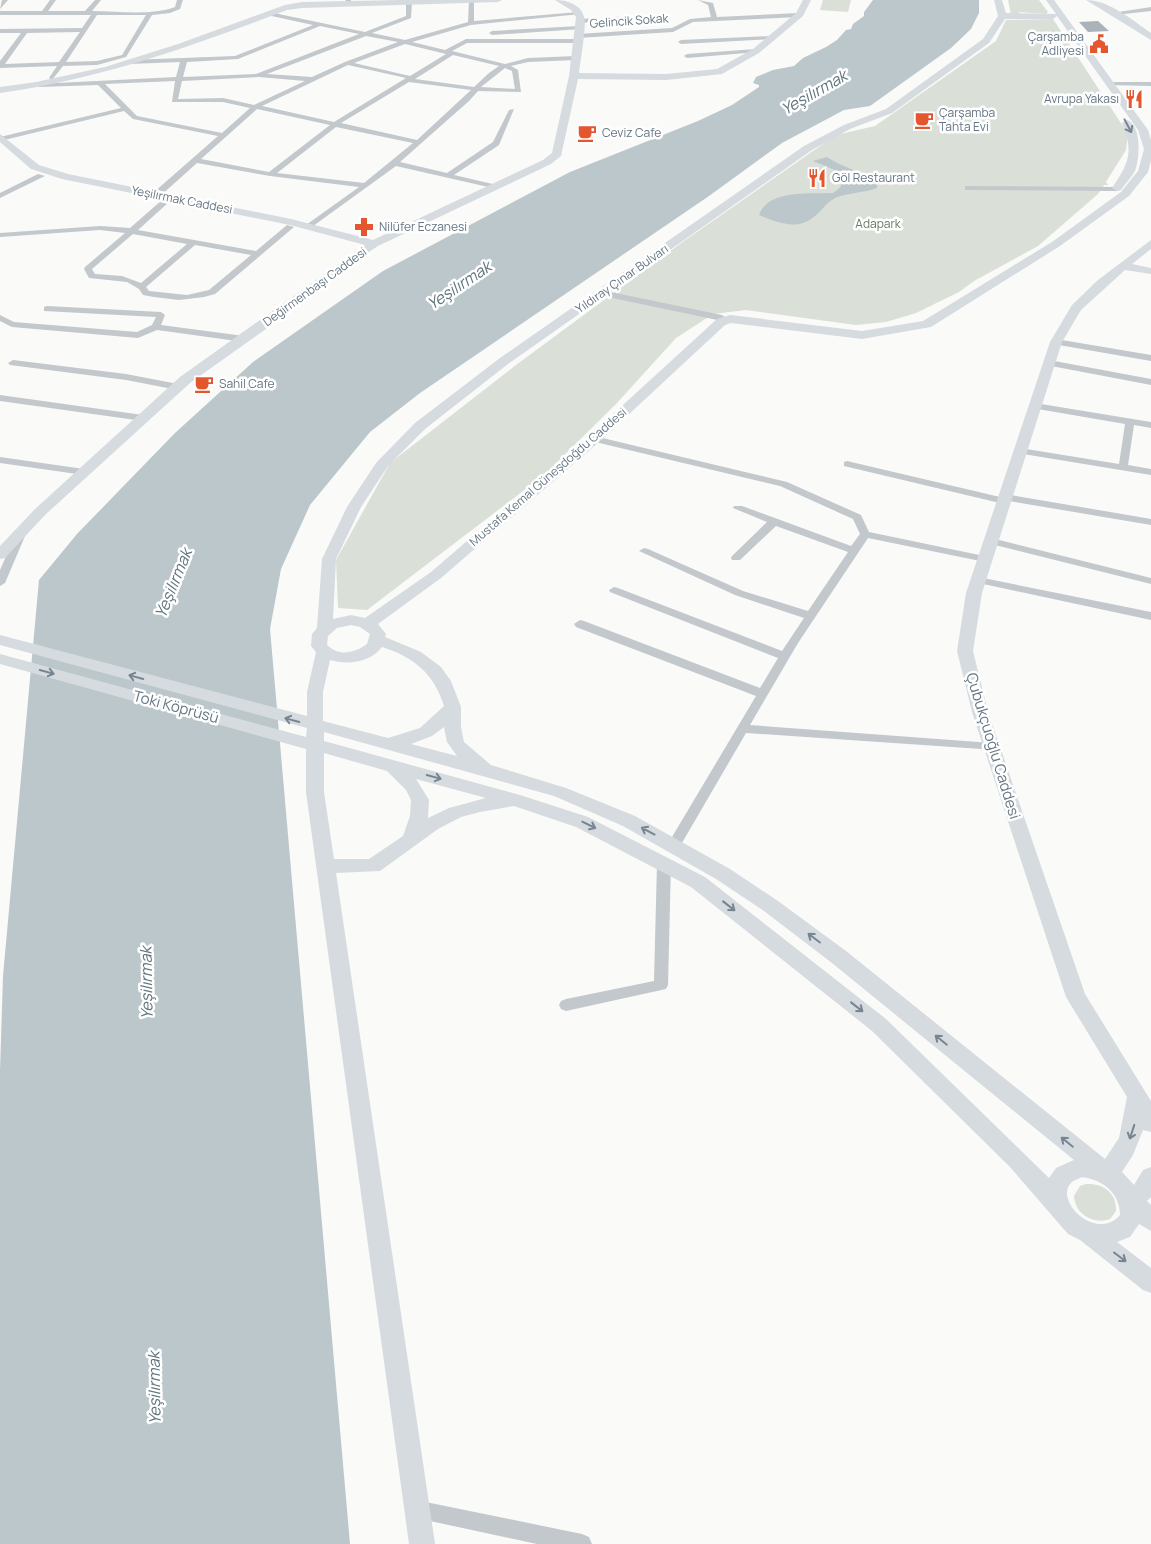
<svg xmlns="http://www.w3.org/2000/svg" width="1151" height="1544" viewBox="0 0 1151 1544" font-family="Manrope,sans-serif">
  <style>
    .green { fill: #dadfd7 }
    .water { fill: #bbc7cb }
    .building { fill: #aab3b9 }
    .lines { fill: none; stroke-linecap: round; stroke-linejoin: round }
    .street { fill: #c3c8cc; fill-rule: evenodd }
    .secondary { fill: #d6dbdf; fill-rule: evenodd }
    .oneway { stroke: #768591 }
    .labels { text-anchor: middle; stroke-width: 5; stroke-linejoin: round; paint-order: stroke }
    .far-street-label { font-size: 12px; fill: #657683; stroke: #fff }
    .far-poi-label { font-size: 12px; fill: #657683; stroke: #fff; text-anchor: start }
    .far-park-label { font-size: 12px; fill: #687a64; stroke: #fff }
    .street-label { font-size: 15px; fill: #657683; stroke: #fff }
    .water-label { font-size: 16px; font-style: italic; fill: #60757c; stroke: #fff }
  </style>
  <rect width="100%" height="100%" fill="#fafaf8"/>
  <g class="green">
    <path d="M823,0H851L848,12L820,10Z"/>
    <path d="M1008,0H1039L1048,12L1046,14L1019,12L1020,15H1011Z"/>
    <path d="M1053,19L1128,134L1126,150L1106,182L1108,185H1104L1098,194L1038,246L974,281L959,292L916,313L886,322L856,325L746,310L713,314L676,338L616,404L544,475L367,610L338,608L336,560L390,463L516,365L684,241L836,135L875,126L996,41L1006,20Z"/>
    <path d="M1086,1184C1103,1183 1117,1193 1116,1211L1110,1219C1093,1225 1075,1214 1074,1196L1080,1186Z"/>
  </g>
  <g class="water">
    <path d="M873,0H979V13L971,29L951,48L870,106L844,110L782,143L709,196L420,393L370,432L310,505L281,569L270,629L350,1544H0V1071L3,976L39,580L77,534L175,433L253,362L383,271L570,172L698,121L732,105L759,87V85L753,83L756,77L773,70L794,66L803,58L826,47L837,40L846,30L851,29L853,24L864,16V12Z"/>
    <path d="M827,157C843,168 861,171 877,181V188C863,193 847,193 835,198C824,204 821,213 811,219C796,230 774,222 759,215C768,189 811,194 833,193C841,188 845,182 842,173L813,161Z"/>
  </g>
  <path class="building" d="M1098,21L1109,31L1088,32L1079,22Z"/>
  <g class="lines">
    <g class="street">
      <path d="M2,0H8L0,9Z"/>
      <path d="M50,0H56L48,11H85L95,0H101L92,11C118,11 151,16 175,7L177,0H183L180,9L170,13L152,15L126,57L97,65L63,66L52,80L49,78L57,66L0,68V61L21,33H0V29L82,28L91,15H0V11H42ZM97,15H146L122,55L97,61L66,62ZM80,32L59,62L5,64L27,33Z"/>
      <path d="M345,0H351V1L348,3Z"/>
      <path d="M409,0L412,2L411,18L372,33L405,40L468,22L469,0L474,1V21L578,12L581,14L471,25L412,42L445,50L466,39H578L581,41L578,43H467L452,51L505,64L528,58L576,56L579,58L576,60L528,62L511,66L518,70L521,92L478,91L469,101L400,162L447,173L493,142L509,110L514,109L499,145L454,175L497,185V189L396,166L309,229H306V225L359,187L270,176L197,163L159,197H153V193L218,136L133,119L124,111L0,141V137L121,108L98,85L39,87L36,85L37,84L176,77L180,62L129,64L126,62L129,60L235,56L313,25L267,15L269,12L365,32L406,16V2ZM320,26L359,34L256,74L183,77L187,62L238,59ZM366,36L398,42L345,62L312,77L267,74ZM405,44L446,54L410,76L354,63ZM453,55L499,66L489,73L474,87L415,79ZM348,65L406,78L334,122L262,106ZM505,68L512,71L515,89L481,87ZM259,77L305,81L254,105L223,98L178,99L182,81ZM175,81L172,102H223L250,108L222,133L137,116L105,84ZM409,82L471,90L417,140L341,123ZM257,109L330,125L269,172L201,159ZM336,127L413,143L364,183L277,173Z"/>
      <path d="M698,0L713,3L717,17L799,13L802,15L799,17L693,22L673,32L578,38L575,36L578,34L672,28L690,19L711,17L708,5Z"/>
      <path d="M1151,7V11L1115,15L1112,13Z"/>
      <path d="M634,16L636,19L580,23L577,21L580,19Z"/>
      <path d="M579,26L581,29L492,35L489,33L492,31Z"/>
      <path d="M772,36L774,39L681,44L678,42L681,40Z"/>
      <path d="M756,49L758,52L687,58L684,56L687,54Z"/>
      <path d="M1110,82H1151V86L1108,85L1107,84Z"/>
      <path d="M38,174L45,176L0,198V193Z"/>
      <path d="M965,186L1117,187L1121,189L1117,191L968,190H965Z"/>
      <path d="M162,200L169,202L138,230L256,251L287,225L294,227L215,294L204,297L179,300L154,297L143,295L139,289L127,282L89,278L84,269L85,267L125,233L100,230L0,237V233L100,226L130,228ZM133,234L187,244L141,283L122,276L95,274L92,269ZM195,245L251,255L209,290L187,295L149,291L146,287Z"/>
      <path d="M601,290L722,315L726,318L722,321L598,295V291Z"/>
      <path d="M47,306L161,312L165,315L161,325L244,336L248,339L244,342L157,330L138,338L12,327L0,321V315L14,322L137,332L152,325L156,317L44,311V307Z"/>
      <path d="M1056,339L1151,355V361L1053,344V340Z"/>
      <path d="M13,360L126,374L178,384L183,387L178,390L126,380L10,365L8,363Z"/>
      <path d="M1049,360L1151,379V385L1046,365V361Z"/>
      <path d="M0,395L143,415L148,418L143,421L0,401Z"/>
      <path d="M1035,403L1151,422V428L1134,425L1128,465L1151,469V475L1017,453V449L1020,448L1119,464L1125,424L1032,408V404Z"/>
      <path d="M594,436L787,482L861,515L869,532L989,557L990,559L985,562L868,538L798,643L750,725L992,743L998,747L996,750L746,733L679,848H669L667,845L669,842L756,696L576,627L574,624L580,620L584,621L760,688L778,658L610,592L609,590L614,587L618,588L782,651L804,618L735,595L639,551L644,548L648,549L743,591L808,611L848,552L776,526L740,560H732L731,558L732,556L767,522L733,508L734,506H742L851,546L860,534L853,519L780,486L591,441L589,439Z"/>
      <path d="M0,457L84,469L89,472L84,475L0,463Z"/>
      <path d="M847,461L1000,497L1005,494L1151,519V525L1009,501L1004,504L844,466V462Z"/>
      <path d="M23,526L28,529L5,583L0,586V570L18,529Z"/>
      <path d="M991,538L1151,578V584L987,543V539Z"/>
      <path d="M978,577L1151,612V620L974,582L973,580Z"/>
      <path d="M664,858L669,859L671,863L668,985L666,989L566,1011L561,1009L559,1005L561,1001L566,999L654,981L657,863L659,859Z"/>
      <path d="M416,1500L582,1534L589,1537L592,1544H537L416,1518L409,1516L407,1509L409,1502Z"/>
    </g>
    <g class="secondary">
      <path d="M400,0H502L498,2L302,8L287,10C193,46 100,79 0,93V87L36,82L105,67L178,44L285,5L302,2Z"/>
      <path d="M555,0C566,0 581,4 584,17C587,26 580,62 579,73L666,74L717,69L753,49L796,13L803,0H811L803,16L759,53L722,74L666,80L578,79L561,156L551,164L378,246L344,268L270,326L190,383L45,515L5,558L0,559V546L35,509L180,377L365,245L290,225L62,179L31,169L0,142V134L39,165L68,174L291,219L373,240L543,160L552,153L569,76L576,17L571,10Z"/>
      <path d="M994,0H1002L1006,13L1056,14L1046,0H1054L1148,130L1151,140V161L1148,172L1129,196L1060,246L931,327L862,339L731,323L725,325L599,442L441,578L378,624L386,634L385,637L421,652L441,667L451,681L461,707V727L464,742L491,765L566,788L635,816L730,869L778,901L846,951L1105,1159L1119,1138L1127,1097L1066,997L972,712L957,651L966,593L1050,342L1072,305L1098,280L1151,240V249L1132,264L1151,268V274L1125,270L1081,310L1062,342L982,593L973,651L988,712L1085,994L1151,1101V1132L1143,1130L1133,1155L1122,1172L1134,1185L1143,1170L1151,1167V1197L1147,1201L1151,1205V1231L1139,1224L1130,1237L1117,1242L1151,1268V1293L1143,1290L1080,1240L1068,1234L1010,1167L872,1031L691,887L576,827L514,806L480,812L461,817L438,829L380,871L336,873L435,1544H409L306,792V749L0,664V654L306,737L307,728L0,645V635L307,716V692L316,652L311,646L312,634L317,628L322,559L347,507L376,463L415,423L500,358L804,146L844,125L886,109L983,39L998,16ZM1057,16L1138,130L1144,149L1138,171L1121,192L1052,242L923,321L862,331L730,315L717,319L589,436L431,572L365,618L351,615L333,619L336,559L361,507L388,466L425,429L508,364L812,150L850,129L892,113L989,43L1005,19H1053ZM351,625L360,627L370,634L367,644C354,653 340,657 327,645L328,636L337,628ZM382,647C413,657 434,673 444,706L420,728L388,738L323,721V692L330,660C347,665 370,663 382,647ZM444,727L447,742L457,756L411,744L432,736ZM324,732L554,796L623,826L716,879L764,911L832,963L1074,1160L1056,1168L1049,1178L886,1019L705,877L588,817L520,795L324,741ZM324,753L387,771L406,790L411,800L410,816L403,836L369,859H334L324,792ZM416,779L486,798L449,808L428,818L429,800ZM1082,1177C1103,1180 1120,1193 1120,1215C1096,1243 1052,1199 1072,1182C1074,1180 1079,1179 1082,1177Z"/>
      <path d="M1086,0C1109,0 1132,20 1151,33V40Z"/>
      <path d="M1127,120C1142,125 1140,159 1135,171C1131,178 1125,184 1121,190L1117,191L1112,188C1129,163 1134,152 1122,123Z"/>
    </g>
  </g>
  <defs><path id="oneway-shaft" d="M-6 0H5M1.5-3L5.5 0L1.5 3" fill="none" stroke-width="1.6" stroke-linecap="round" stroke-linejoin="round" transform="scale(1.25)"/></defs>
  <g class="oneway">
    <use href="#oneway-shaft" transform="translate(1128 126) rotate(62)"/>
    <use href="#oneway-shaft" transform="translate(47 672) rotate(15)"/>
    <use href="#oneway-shaft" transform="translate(136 677) rotate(-165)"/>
    <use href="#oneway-shaft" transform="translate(292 720) rotate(-165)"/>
    <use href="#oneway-shaft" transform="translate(434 777) rotate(15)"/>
    <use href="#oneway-shaft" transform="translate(589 825) rotate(26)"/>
    <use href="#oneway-shaft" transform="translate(648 831) rotate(-152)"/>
    <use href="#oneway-shaft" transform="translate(729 906) rotate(38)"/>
    <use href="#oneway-shaft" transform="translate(814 938) rotate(-143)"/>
    <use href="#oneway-shaft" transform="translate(857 1007) rotate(38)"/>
    <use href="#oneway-shaft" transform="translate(941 1040) rotate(-141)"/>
    <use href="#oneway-shaft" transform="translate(1132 1132) rotate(108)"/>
    <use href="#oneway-shaft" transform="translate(1067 1142) rotate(-141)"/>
    <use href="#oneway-shaft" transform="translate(1120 1257) rotate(37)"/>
  </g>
  <defs>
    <g id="civic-bare" transform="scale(1.5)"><path d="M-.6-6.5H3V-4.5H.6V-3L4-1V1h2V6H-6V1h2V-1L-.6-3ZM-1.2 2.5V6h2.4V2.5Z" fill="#e4572e" stroke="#fff" stroke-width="2.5" paint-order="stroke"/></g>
    <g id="restaurant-bare" transform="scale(1.5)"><path d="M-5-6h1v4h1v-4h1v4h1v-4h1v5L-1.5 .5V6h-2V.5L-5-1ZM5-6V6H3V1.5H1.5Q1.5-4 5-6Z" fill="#e4572e" stroke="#fff" stroke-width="2.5" paint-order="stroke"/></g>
    <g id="cafe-bare" transform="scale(1.5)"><path d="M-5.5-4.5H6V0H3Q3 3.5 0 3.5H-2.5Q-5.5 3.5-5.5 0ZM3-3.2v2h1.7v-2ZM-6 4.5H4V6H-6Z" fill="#e4572e" stroke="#fff" stroke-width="2.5" paint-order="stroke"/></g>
    <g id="pharmacy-bare" transform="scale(1.5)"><path d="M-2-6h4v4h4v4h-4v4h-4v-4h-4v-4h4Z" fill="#e4572e" stroke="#fff" stroke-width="2.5" paint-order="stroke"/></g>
  </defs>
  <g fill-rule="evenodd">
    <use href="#civic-bare" x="1099" y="44"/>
    <use href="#restaurant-bare" x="1134" y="99"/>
    <use href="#cafe-bare" x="924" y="120"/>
    <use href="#cafe-bare" x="587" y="133"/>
    <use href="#restaurant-bare" x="817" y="178"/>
    <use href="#pharmacy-bare" x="364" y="227"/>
    <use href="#cafe-bare" x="204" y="384"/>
  </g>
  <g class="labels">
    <g class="far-street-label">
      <text transform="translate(629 21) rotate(-4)" y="4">Gelincik Sokak</text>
      <text transform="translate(182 200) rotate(11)" y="4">Yeşilırmak Caddesi</text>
      <text transform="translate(622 279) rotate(-35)" y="4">Yıldıray Çınar Bulvarı</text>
      <text transform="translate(315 287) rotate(-36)" y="4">Değirmenbaşı Caddesi</text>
      <text transform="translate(548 477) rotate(-41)" y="4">Mustafa Kemal Güneşdoğdu Caddesi</text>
    </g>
    <g class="far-poi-label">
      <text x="1084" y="41" text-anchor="end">Çarşamba<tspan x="1084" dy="14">Adliyesi</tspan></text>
      <text x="1119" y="103" text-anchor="end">Avrupa Yakası</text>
      <text x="939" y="117">Çarşamba<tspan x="939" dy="14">Tahta Evi</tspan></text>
      <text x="602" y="137">Ceviz Cafe</text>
      <text x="832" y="182">Göl Restaurant</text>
      <text x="379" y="231">Nilüfer Eczanesi</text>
      <text x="219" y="388">Sahil Cafe</text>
    </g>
    <g class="far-park-label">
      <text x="878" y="228">Adapark</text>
    </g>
    <g class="street-label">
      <text transform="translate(176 707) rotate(15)" y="5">Toki Köprüsü</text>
      <text transform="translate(993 746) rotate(73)" y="5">Çubukçuoğlu Caddesi</text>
    </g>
    <g class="water-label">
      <text transform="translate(814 92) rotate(-30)" y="6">Yeşilırmak</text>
      <text transform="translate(459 285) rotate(-34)" y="6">Yeşilırmak</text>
      <text transform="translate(173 583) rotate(-68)" y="6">Yeşilırmak</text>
      <text transform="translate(146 983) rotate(-91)" y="6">Yeşilırmak</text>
      <text transform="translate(154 1388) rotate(-91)" y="6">Yeşilırmak</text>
    </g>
  </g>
</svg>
